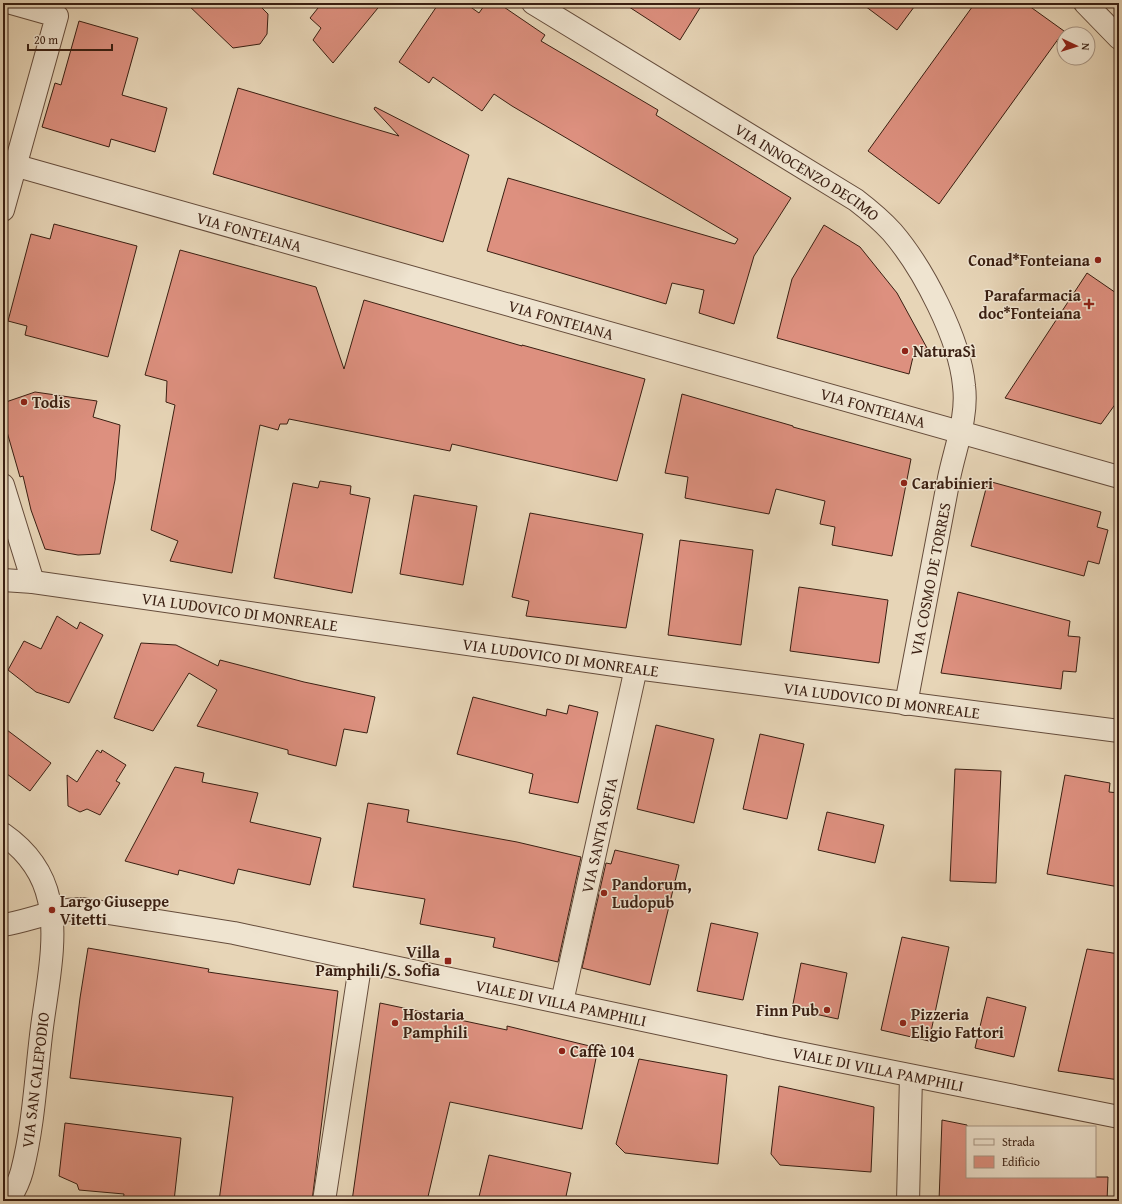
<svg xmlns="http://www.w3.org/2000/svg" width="1122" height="1204" viewBox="0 0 1122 1204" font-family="'Gentium Book Plus',serif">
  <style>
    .building { fill: #dd907f; stroke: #3a1f12 }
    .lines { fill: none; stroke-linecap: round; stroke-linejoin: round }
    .minor-casing { stroke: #654c3b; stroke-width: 24 }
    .minor { stroke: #efe4d0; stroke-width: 22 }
    .poi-dot { fill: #8f2418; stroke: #efe4d0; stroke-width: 1.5 }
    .labels { text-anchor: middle; stroke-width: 3; stroke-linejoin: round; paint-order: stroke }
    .street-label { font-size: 16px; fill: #3a1f12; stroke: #efe4d0 }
    .poi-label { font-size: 16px; font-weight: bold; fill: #3a1f12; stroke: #efe4d0; text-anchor: start }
  </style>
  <rect width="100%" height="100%" fill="#e7d5b7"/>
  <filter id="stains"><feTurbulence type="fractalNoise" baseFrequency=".005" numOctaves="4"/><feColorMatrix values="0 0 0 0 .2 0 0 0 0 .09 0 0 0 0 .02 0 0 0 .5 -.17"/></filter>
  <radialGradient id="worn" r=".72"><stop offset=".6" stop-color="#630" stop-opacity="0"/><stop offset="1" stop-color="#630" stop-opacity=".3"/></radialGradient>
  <g class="building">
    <path d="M186,3H257L268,14L267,34L260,44L233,48Z"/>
    <path d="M322,3H382L333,63L313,40L321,28L310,18Z"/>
    <path d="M439,3H465L479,13L486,3H498L545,35L541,41L658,110L656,115L791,198L754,256L734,324L699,313L704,290L672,283L666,304L487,251L508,178L735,244L738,239L512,106L494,94L482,111L433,77L429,83L399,62Z"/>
    <path d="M623,3H703L680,40Z"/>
    <path d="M861,3H917L897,30Z"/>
    <path d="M975,3H1025L1064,31L939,204L868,151Z"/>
    <path d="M79,21L138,38L122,95L167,108L155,152L111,139L109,147L42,127L55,83L61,85Z"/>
    <path d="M238,88L399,136L374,109L375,107L469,155L443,242L213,174Z"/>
    <path d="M54,224L137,246L108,357L25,335L27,326L8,321L31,234L50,239Z"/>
    <path d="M824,225L860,247L897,293L927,348L913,357L909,374L777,338L792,279Z"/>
    <path d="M180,250L316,287L344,369L364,300L522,346V345L645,379L617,481L452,444L450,451L289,419L287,424H280L278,430L260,425L232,573L170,561L178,541L151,530L175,405L166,402L167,381L145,375Z"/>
    <path d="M1087,273L1119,295V399L1101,424L1005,398Z"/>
    <path d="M35,392L97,401L93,417L120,425L115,480L100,554L78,555L45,549L31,510L23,476L20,477L3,418V403Z"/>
    <path d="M682,394L793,426V427L911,459L892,556L832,545L835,527L820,524L825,501L776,489L769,514L685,498L688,477L665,473Z"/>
    <path d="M320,481L351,486L350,494L370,498L352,593L274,578L293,483L318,488Z"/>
    <path d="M988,481L1101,512L1097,527L1108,530L1099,564L1088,561L1084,576L971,546Z"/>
    <path d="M414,495L477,506L463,585L400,574Z"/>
    <path d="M530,513L643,534L626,628L526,616L529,601L512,597Z"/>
    <path d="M680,540L753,550L741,645L668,635Z"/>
    <path d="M799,587L888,600L879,663L790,651Z"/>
    <path d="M958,592L1070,621L1068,636L1080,637L1076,672L1063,671L1061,689L941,673Z"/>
    <path d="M57,616L77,629L80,622L103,635L69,703L36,692L8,670L24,641L41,649Z"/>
    <path d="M141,643L176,645L218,666L220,660L304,682L375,697L367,733L344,729L336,766L288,754V750L197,726L217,690L189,673L153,731L114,718Z"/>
    <path d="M473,697L546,716L547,709L567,714L569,705L598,712L578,803L529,793L533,774L457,754Z"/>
    <path d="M656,725L714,739L694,823L637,809Z"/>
    <path d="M3,727L51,763L30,791L3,771Z"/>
    <path d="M760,734L804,744L787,819L743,809Z"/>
    <path d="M97,750L101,753L102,750L126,765L116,781L120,783L100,815L87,809L80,812L68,806L67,775L77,782Z"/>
    <path d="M175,767L204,773L202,782L258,793L250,822L321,838L310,885L238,869L234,884L179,870L178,875L125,861Z"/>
    <path d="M955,769L1001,771L996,883L950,881Z"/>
    <path d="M1065,775L1110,783L1109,792L1119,793V887L1047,874Z"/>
    <path d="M368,803L409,810L407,822L517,842L581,857L558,962L493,947L495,938L420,924L425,899L353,887Z"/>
    <path d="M827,812L884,825L875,863L818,850Z"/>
    <path d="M615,850L679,865L650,985L582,968L606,863L611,864Z"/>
    <path d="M711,923L758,933L743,1000L697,991Z"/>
    <path d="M902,937L949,947L929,1041L881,1030Z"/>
    <path d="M88,948L209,969L208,972L338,991L312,1201H219L233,1097L70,1078L80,998Z"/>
    <path d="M1087,949L1119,954V1080L1058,1071Z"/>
    <path d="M801,963L847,973L838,1019L792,1009Z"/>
    <path d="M987,997L1026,1007L1014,1057L975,1048Z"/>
    <path d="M380,1003L507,1030V1026L598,1048L582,1129L450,1102L427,1201H352Z"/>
    <path d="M639,1059L727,1075L718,1164L625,1153L616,1144Z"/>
    <path d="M779,1086L874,1107L871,1172L780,1165L771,1154Z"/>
    <path d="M942,1120L967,1125V1177H1108L1107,1201H939Z"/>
    <path d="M65,1123L181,1138L174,1201H123L124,1194L79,1190L77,1184L59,1176Z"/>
    <path d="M489,1155L571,1173L565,1201H478Z"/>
  </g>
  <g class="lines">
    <g class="minor-casing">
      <g id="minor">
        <path id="s1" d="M533,3L856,200C869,210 881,220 892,232C923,268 960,339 964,386C968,417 955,448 949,478C935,553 921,628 906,704"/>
        <path d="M1085,3L1119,38"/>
        <path id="s2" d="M3,162L1119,477"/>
        <path d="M3,210L57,16L11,3"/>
        <path d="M3,485L33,582"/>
        <path id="s3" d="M3,580L33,582L636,668L1119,731"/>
        <path d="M3,834C26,850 43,872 49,900C58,938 47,988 42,1027C36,1074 34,1124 22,1171C19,1182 14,1192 8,1201"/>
        <path id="s4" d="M3,925C30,921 56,908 83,909L234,933L779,1049L1119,1117"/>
        <path id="s5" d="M562,1002L636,668"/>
        <path d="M324,1201L361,960"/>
        <path d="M908,1201L911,1076"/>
      </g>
    </g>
    <use href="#minor" class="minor"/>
  </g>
  <g class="poi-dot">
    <circle cx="1098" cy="260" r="4"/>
    <path d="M1087 298h4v4h4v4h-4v4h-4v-4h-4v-4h4z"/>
    <circle cx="905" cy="351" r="4"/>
    <circle cx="24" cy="402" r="4"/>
    <circle cx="904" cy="483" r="4"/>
    <circle cx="604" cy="893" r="4"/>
    <circle cx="52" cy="910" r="4"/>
    <rect x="444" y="957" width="8" height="8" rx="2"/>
    <circle cx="827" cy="1010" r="4"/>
    <circle cx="395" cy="1023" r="4"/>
    <circle cx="903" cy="1023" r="4"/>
    <circle cx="562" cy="1051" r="4"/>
  </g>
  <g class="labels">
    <g class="street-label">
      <text dy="6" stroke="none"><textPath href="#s1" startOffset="322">VIA INNOCENZO DECIMO</textPath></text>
      <text dy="6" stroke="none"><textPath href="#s2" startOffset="256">VIA FONTEIANA</textPath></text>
      <text dy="6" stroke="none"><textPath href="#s2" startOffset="580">VIA FONTEIANA</textPath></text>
      <text dy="6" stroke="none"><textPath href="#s2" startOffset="904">VIA FONTEIANA</textPath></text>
      <text transform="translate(930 579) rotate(-79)" y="6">VIA COSMO DE TORRES</text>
      <text dy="6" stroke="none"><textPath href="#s3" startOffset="239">VIA LUDOVICO DI MONREALE</textPath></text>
      <text dy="6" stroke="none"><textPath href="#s3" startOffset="563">VIA LUDOVICO DI MONREALE</textPath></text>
      <text dy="6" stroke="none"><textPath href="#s3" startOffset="887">VIA LUDOVICO DI MONREALE</textPath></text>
      <text dy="6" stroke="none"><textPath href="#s5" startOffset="171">VIA SANTA SOFIA</textPath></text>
      <text dy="6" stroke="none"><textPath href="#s4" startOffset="569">VIALE DI VILLA PAMPHILI</textPath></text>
      <text dy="6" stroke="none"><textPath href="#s4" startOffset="893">VIALE DI VILLA PAMPHILI</textPath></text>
      <text transform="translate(35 1080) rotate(-83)" y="6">VIA SAN CALEPODIO</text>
    </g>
    <g class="poi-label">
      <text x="1090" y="266" text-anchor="end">Conad*Fonteiana</text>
      <text x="1081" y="301" text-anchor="end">Parafarmacia<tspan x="1081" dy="18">doc*Fonteiana</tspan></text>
      <text x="913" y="357">NaturaSì</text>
      <text x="32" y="408">Todis</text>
      <text x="912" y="489">Carabinieri</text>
      <text x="612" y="890">Pandorum,<tspan x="612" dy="18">Ludopub</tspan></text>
      <text x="60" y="907">Largo Giuseppe<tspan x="60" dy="18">Vitetti</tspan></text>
      <text x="440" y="958" text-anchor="end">Villa<tspan x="440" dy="18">Pamphili/S. Sofia</tspan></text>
      <text x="819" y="1016" text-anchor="end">Finn Pub</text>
      <text x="403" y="1020">Hostaria<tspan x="403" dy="18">Pamphili</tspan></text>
      <text x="911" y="1020">Pizzeria<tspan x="911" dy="18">Eligio Fattori</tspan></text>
      <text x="570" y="1057">Caffè 104</text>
    </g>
  </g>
  <rect width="1122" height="1204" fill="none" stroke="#e7d5b7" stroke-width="16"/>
  <rect x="4" y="4" width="1114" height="1196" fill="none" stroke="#3a1f12" stroke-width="2"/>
  <rect x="8" y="8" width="1106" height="1188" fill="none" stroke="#3a1f12"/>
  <rect x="966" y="1126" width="130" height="52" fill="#efe4d0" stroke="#a79584"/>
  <rect x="974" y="1139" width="20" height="6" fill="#efe4d0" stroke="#a79584"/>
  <text x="1002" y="1146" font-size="12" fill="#3a1f12">Strada</text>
  <rect x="974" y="1156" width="20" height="12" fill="#dd907f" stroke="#a79584"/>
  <text x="1002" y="1166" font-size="12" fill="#3a1f12">Edificio</text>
  <g transform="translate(1076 46) rotate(94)"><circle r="19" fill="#efe4d0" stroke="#a79584"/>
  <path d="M0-3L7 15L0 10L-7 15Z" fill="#8f2418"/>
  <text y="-6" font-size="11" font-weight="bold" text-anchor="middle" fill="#3a1f12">N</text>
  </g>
  <path d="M28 44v6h84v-6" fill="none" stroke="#3a1f12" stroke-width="2"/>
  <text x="34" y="44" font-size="12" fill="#3a1f12" stroke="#efe4d0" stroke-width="3" paint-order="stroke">20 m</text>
  <rect width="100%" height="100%" filter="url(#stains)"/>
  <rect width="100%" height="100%" fill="url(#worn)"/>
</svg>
